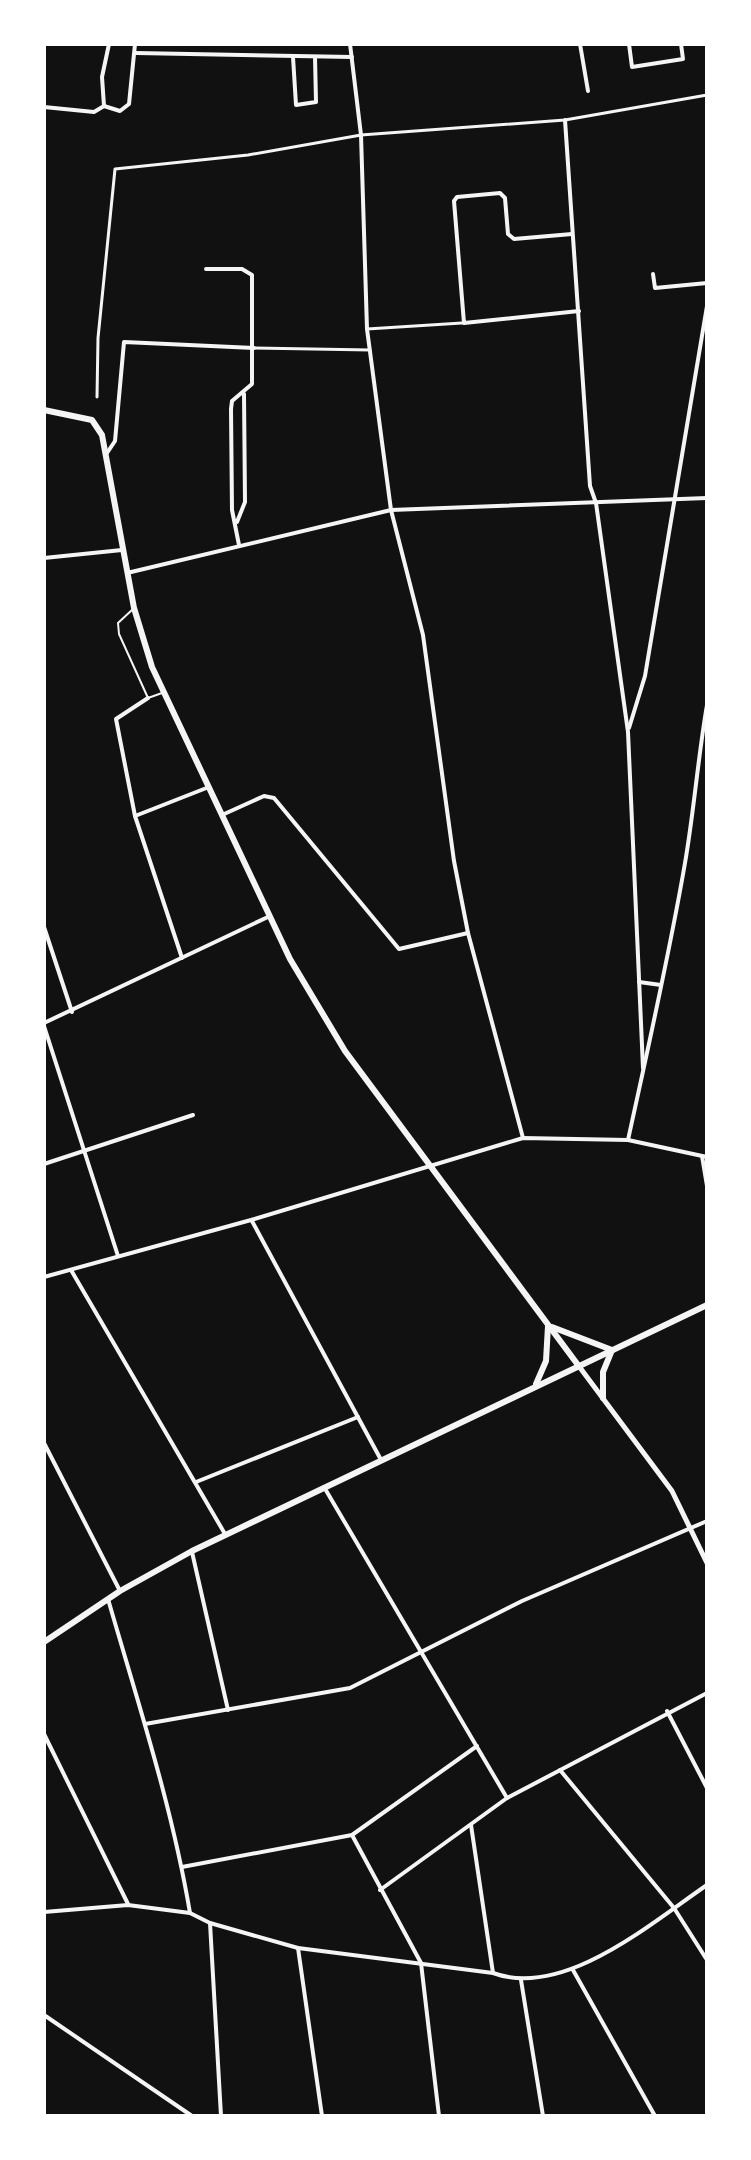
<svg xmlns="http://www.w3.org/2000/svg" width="751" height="2160" viewBox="0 0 751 2160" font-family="'Sofia Sans Condensed',sans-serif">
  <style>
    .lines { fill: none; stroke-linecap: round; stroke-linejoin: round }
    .service { stroke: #f5f5f5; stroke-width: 2 }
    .pedestrian { stroke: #f5f5f5; stroke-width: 3 }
    .minor { stroke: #f5f5f5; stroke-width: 4 }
    .tertiary { stroke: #f5f5f5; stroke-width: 5 }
    .primary { stroke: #f5f5f5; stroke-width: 6 }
  </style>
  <rect width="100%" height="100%" fill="#111"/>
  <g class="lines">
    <path class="service" d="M133,609L118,623L119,634L148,698L162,693"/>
    <g class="pedestrian">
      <path d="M367,329L462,323"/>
      <path d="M254,348L370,350"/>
      <path d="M97,397L98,338L115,169L248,155L361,135L565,120L707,95"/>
    </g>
    <g class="minor">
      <path d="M350,44L361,135L367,329L391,510L423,635L454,861L468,933L523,1138"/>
      <path d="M580,44L588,91"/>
      <path d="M629,44L632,67L683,59L681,44"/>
      <path d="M136,53L352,57"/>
      <path d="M293,57L296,105L316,102L315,57"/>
      <path d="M104,106L120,111L129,104L135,44"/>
      <path d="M104,106L102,77L109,44"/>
      <path d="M44,107L94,112L104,106"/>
      <path d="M565,120L590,486L596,503L628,732L643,1068"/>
      <path d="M572,234L514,239L508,234L505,198L500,193L457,197L454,201L464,323L579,311"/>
      <path d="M206,269H242L252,275V384L232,401L231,409L232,510L239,545"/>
      <path d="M653,274L655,288L707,283"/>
      <path d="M107,453L115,441L124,342L254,348"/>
      <path d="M237,522L245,502L244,394"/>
      <path d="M44,558L122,550"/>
      <path d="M127,573L391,510L707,498"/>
      <path d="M629,728L645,676L707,306"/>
      <path d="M222,815L264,796L274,798L399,949L468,933"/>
      <path d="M135,816L116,719L148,698"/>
      <path d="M44,927L72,1012"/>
      <path d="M182,958L135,816L209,787"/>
      <path d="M639,982L661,985"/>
      <path d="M44,1023L270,916"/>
      <path d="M44,1026L118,1256"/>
      <path d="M628,1140C648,1048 669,956 685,863C694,811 698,757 707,705"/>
      <path d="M702,1156L707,1186"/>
      <path d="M44,1164L193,1115"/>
      <path d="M252,1221L380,1458"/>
      <path d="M71,1270L225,1534"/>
      <path d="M44,1277L251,1220L523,1138L628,1140L707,1157"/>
      <path d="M44,1443L120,1591"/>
      <path d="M196,1482L358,1417"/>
      <path d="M324,1487L507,1798"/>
      <path d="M192,1552L228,1710"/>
      <path d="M108,1599C138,1703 172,1806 190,1913"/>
      <path d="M667,1711L707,1788"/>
      <path d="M145,1724L350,1688L522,1601L707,1521"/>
      <path d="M44,1734L128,1904"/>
      <path d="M560,1770L674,1908L707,1960"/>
      <path d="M471,1825L493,1973"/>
      <path d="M352,1835L421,1963L439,2116"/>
      <path d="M182,1867L352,1835L477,1746"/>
      <path d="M380,1890L507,1798L707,1693"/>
      <path d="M44,1912L128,1905L190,1913L210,1923L298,1948L493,1973C564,1999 651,1923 707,1885"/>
      <path d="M210,1923L221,2116"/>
      <path d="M298,1948L322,2116"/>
      <path d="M573,1970L655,2116"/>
      <path d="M521,1980L543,2116"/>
      <path d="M44,2015L192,2116"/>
    </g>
    <path class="tertiary" d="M578,1365L672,1491L707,1563"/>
    <g class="primary">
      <path d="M44,410L92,420L102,435L134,608L152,667L290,959L345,1051L578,1365"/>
      <path d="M552,1327L612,1350"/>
      <path d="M536,1384L546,1361L548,1326"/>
      <path d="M603,1398V1372L612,1350"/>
      <path d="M44,1642L120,1591L192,1551L707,1305"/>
    </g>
  </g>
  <rect width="751" height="2160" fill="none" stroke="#ffffff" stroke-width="92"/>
</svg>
